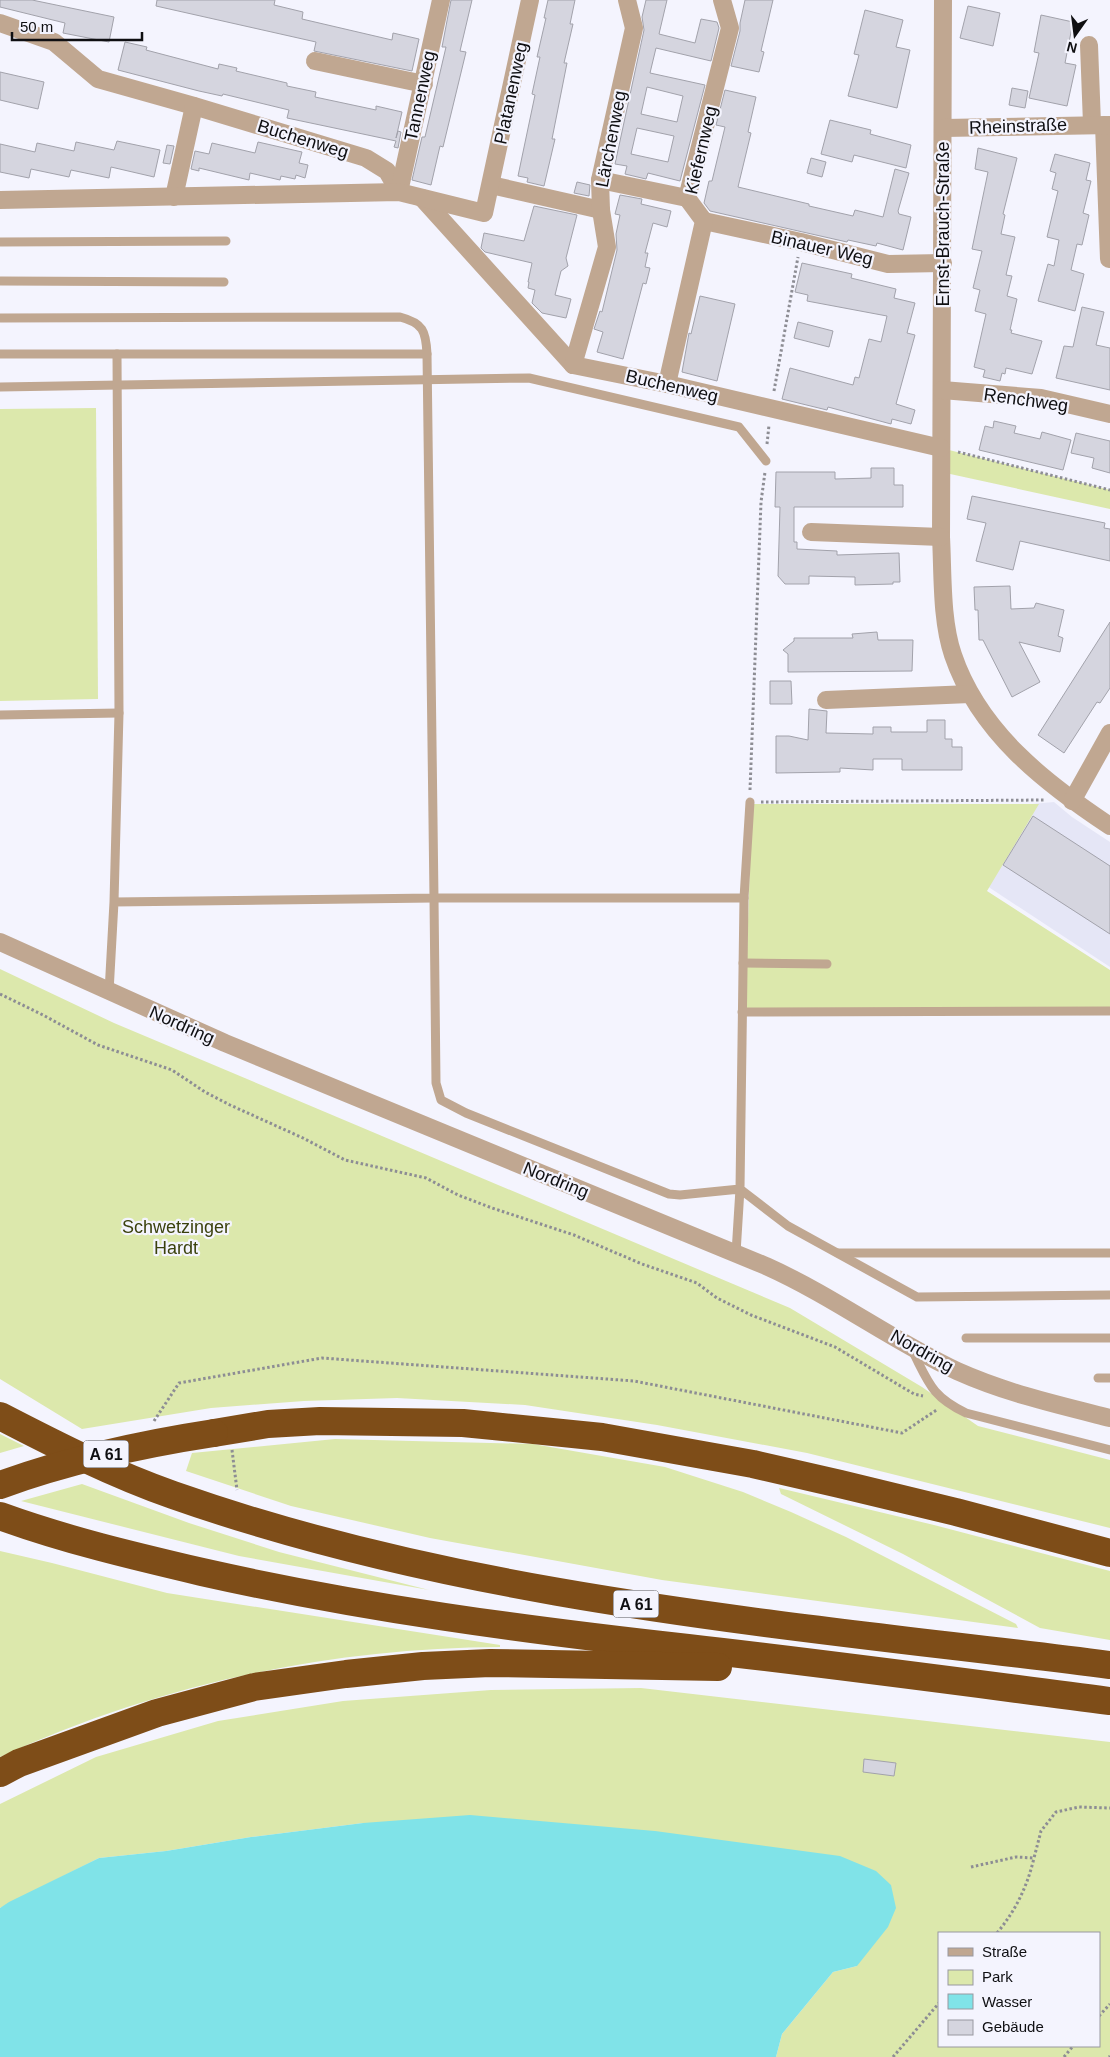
<svg xmlns="http://www.w3.org/2000/svg" width="1110" height="2057" viewBox="0 0 1110 2057" font-family="Arial,sans-serif">
  <style>
    .built { fill: #e5e6f6 }
    .green { fill: #dce8ac; fill-rule: evenodd }
    .water { fill: #80e3e8 }
    .building { fill: #d5d5df; stroke: #a2a2ab; fill-rule: evenodd }
    .lines { fill: none; stroke-linecap: round; stroke-linejoin: round }
    .path { stroke: #8d8d94; stroke-width: 3; stroke-dasharray: 2.5 2.5; stroke-linecap: butt }
    .lane { stroke: #c0a791; stroke-width: 9 }
    .street { stroke: #c0a791; stroke-width: 18 }
    .highway { stroke: #7e4d18; stroke-width: 28 }
    .highway-bridge { stroke: #7e4d18; stroke-width: 28 }
    .labels { text-anchor: middle; stroke-width: 4.5; stroke-linejoin: round; paint-order: stroke }
    .shield { fill: #f4f4fe; stroke: #545459; stroke-width: 1 }
    .shield-label { font-size: 16px; font-weight: bold; fill: #0f0f12 }
    .street-label { font-size: 18px; fill: #0f0f12; stroke: #f4f4fe }
    .park-label { font-size: 18px; fill: #3b420d; stroke: #f4f4fe }
  </style>
  <rect width="100%" height="100%" fill="#f4f4fe"/>
  <path class="built" d="M1054,802L1072,817L1110,842V967L981,882L1032,804Z"/>
  <g class="green">
    <path d="M96,408L98,699L0,701V409Z"/>
    <path d="M941,448L1110,490V509L941,472Z"/>
    <path d="M752,804H1039L987,891L1110,970V1008L745,1009Z"/>
    <path d="M0,969L114,1023L790,1308L922,1387L978,1426L1110,1460V1528L807,1453L657,1425L525,1405L397,1398L304,1401L211,1408L82,1429L0,1379Z"/>
    <path d="M0,1434L24,1446L0,1453Z"/>
    <path d="M335,1439L533,1444L665,1467L743,1492L791,1512L846,1537L1016,1624L1018,1628L662,1580L430,1538L291,1506L186,1471L192,1453Z"/>
    <path d="M82,1484L189,1523L279,1552L429,1590L239,1556L21,1501Z"/>
    <path d="M779,1488L934,1525L1110,1571V1640L1040,1628L903,1554L781,1494Z"/>
    <path d="M0,1551L52,1563L167,1593L500,1645V1647C327,1648 157,1685 0,1757Z"/>
    <path d="M641,1688L1110,1742V2057H776L782,2034L833,1972L857,1966L363,1823L251,1837L166,1851L99,1858L0,1908V1804L96,1757L218,1721L343,1701L491,1690ZM939,1933H1099V2046H939Z"/>
  </g>
  <path class="water" d="M470,1815L655,1831L840,1856L876,1871L891,1885L896,1908L888,1927L857,1966L833,1972L782,2034L776,2057H0V1908L9,1902L99,1858L166,1851L251,1837L363,1823Z"/>
  <g class="building">
    <path d="M0,0H32L114,17L109,42L63,33L65,23L0,7Z"/>
    <path d="M157,0H275L274,5L303,12L302,19L392,40L393,33L419,39L412,71L314,51L316,42L156,6Z"/>
    <path d="M451,0H472L460,51L466,52L443,147L440,146L431,185L412,180L422,137H425L446,47H442Z"/>
    <path d="M548,0H575L570,24H573L564,63H567L552,139H555L544,186L527,182L528,178L518,176L535,95L532,94L540,57H537L546,18H544Z"/>
    <path d="M646,0H667L659,34L695,43L701,19L717,22L719,28L711,61L656,48L650,73L705,85L680,181L648,173L646,179L625,174L627,166L615,164L644,30L642,17ZM647,87L683,96L677,122L641,114ZM637,128L674,136L668,162L631,154Z"/>
    <path d="M745,0H773L761,51L764,52L759,72L731,66L740,31V23Z"/>
    <path d="M968,6L1000,13L993,46L960,38Z"/>
    <path d="M865,10L903,20L896,47L910,50L897,108L848,96L859,55L854,54Z"/>
    <path d="M1041,15L1073,22L1065,63L1076,65L1067,106L1029,98L1039,53L1034,52Z"/>
    <path d="M125,42L147,47L146,50L218,69L219,64L237,68L236,71L287,83V86L316,92L315,97L376,110V106L402,112L396,138L398,131L401,132L398,148L394,147L396,141L287,118L289,110L223,94L222,96L199,91L118,70Z"/>
    <path d="M0,72L44,82L38,109L0,100Z"/>
    <path d="M1012,88L1028,91L1025,108L1009,105Z"/>
    <path d="M725,90L756,97L748,132L751,133L738,187L809,204V206L853,216L855,210L883,217L895,169L909,173L898,211L899,214L911,217L903,250L877,243L876,246L848,240L847,242L710,211L704,203L709,181H712L725,127L716,125Z"/>
    <path d="M830,120L871,130L870,134L911,145L906,168L854,155L852,162L821,154Z"/>
    <path d="M117,141L160,150L154,177L111,167L109,178L71,170L69,177L31,169L29,178L0,172V144L35,152L37,143L74,151L76,142L114,150Z"/>
    <path d="M258,142L302,152L299,163L308,165L305,178L296,175L295,179L281,176L280,180L250,173L249,180L199,168V171L191,169L195,151L209,154L212,143L255,153Z"/>
    <path d="M167,145L174,146L170,164L163,163Z"/>
    <path d="M978,148L1017,158L1003,214L1005,215L1001,234L1015,237L1006,275L1012,276L1007,296L1017,299L1010,330H1012L1011,333L1042,341L1032,374L1006,368L1005,374L1002,373L1000,381L983,377L985,370L974,367L986,314L975,311L980,290L973,288L982,251L972,249L988,172L975,169Z"/>
    <path d="M1055,154L1090,163L1086,180L1091,181L1083,213L1089,215L1082,245L1077,244L1071,270L1084,274L1075,311L1038,301L1048,264L1054,266L1059,240L1047,237L1058,191L1052,189L1056,173L1050,171Z"/>
    <path d="M811,158L826,162L822,177L807,173Z"/>
    <path d="M577,182L590,185L589,196L574,193Z"/>
    <path d="M620,195L642,199L641,204L671,211L667,227L653,223L645,253H648L645,267L650,268L646,284L643,283L623,359L597,352L603,332L594,329L600,311L602,312L617,250L616,234L620,215L615,214Z"/>
    <path d="M534,206L577,215L566,258L568,266L561,271L555,295L571,299L566,318L542,313L532,303L535,290L528,288L529,282H528L532,263L485,252L481,248L484,233L524,241Z"/>
    <path d="M802,263L852,274L851,278L896,289L894,298L915,303L907,333L915,335L896,404L915,410L911,424L892,419L891,424L828,407L827,410L782,399L790,368L853,385L855,377L859,378L869,339L881,342L887,316L807,301L808,295L795,292Z"/>
    <path d="M700,296L735,304L717,381L682,372L689,333L691,334Z"/>
    <path d="M1082,307L1104,312L1096,345L1110,348V390L1056,378L1064,346L1073,347Z"/>
    <path d="M798,322L833,331L829,347L794,338Z"/>
    <path d="M994,421L1016,426L1014,433L1040,439L1042,432L1071,440L1063,470L979,450L985,426L993,428Z"/>
    <path d="M1076,433L1110,441V473L1092,468L1094,458L1071,453Z"/>
    <path d="M871,468H894V485H903V507H794V542H797V549L837,551V555L899,553L900,582H893V584L855,585V577L809,576V584H785L778,576L780,507H775L776,472H835V479L871,478Z"/>
    <path d="M972,496L1105,523L1104,528L1110,529V561L1020,541L1013,570L976,561L986,523L967,519Z"/>
    <path d="M1010,586L1011,609L1034,608L1036,603L1064,610L1058,636L1063,638L1060,652L1019,642L1040,682L1012,697L983,640H979L978,610H975L974,587Z"/>
    <path d="M1110,622V688L1100,703L1097,702L1064,753L1038,735Z"/>
    <path d="M877,632L878,640H913L912,671L788,672V654L783,650L794,641V638H853L852,634Z"/>
    <path d="M770,681H791L792,704H770Z"/>
    <path d="M809,709L827,711L826,733L873,734V727H891V732H927V720H945V739H952V747H962V770H902V759H873V770L840,768V772L776,773V736H789L808,740Z"/>
    <path d="M1033,816L1110,866V934L1003,865Z"/>
    <path d="M864,1759L896,1763L894,1776L863,1772Z"/>
  </g>
  <g class="lines">
    <g class="path">
      <path d="M774,391L798,257"/>
      <path d="M767,444L769,425"/>
      <path d="M958,452L1110,490"/>
      <path d="M750,790L761,502L765,472"/>
      <path d="M761,802L1045,800"/>
      <path d="M0,994L43,1015L98,1045L172,1070L205,1092L230,1105L303,1138L345,1160L426,1178L458,1195L492,1208L574,1235L642,1264L697,1283L717,1298L751,1315L835,1347L914,1394L923,1396"/>
      <path d="M154,1421L179,1383L322,1358L634,1381L902,1433L938,1409"/>
      <path d="M232,1450L237,1490"/>
      <path d="M971,1867L1016,1857L1034,1858L1041,1831L1056,1812L1079,1807L1110,1808"/>
      <path d="M997,1933C1016,1910 1027,1887 1034,1858"/>
      <path d="M1099,2016L1110,2004"/>
      <path d="M893,2057L939,2003"/>
      <path d="M1064,2057L1073,2046"/>
      <path d="M1109,2057L1110,2056"/>
    </g>
    <g class="lane">
      <path d="M0,242L226,241"/>
      <path d="M0,281L224,282"/>
      <path d="M0,318L400,317C423,323 426,331 427,354"/>
      <path d="M0,354H117"/>
      <path d="M0,387L529,378L739,427L766,461"/>
      <path d="M0,715L119,713"/>
      <path d="M744,898L750,802"/>
      <path d="M743,963L827,964"/>
      <path d="M109,992L114,902L119,713L117,354H427L434,898L114,902"/>
      <path d="M742,1012L1110,1011"/>
      <path d="M736,1253L740,1189L680,1195L669,1194L466,1113L441,1100L436,1083L434,898H744L740,1189L788,1226L917,1297L1110,1295"/>
      <path d="M838,1253H1110"/>
      <path d="M966,1338H1110"/>
      <path d="M912,1350C929,1383 931,1396 966,1413L1110,1450"/>
      <path d="M1098,1378H1110"/>
    </g>
    <g class="street">
      <path d="M943,0L941,537C943,574 941,620 953,655C979,732 1045,783 1110,826"/>
      <path d="M0,23L54,42L98,79L194,106L366,158L387,171L399,192"/>
      <path d="M1089,45L1092,124"/>
      <path d="M315,61L424,84"/>
      <path d="M1104,125L1109,259"/>
      <path d="M943,128L1110,125"/>
      <path d="M600,180L687,198"/>
      <path d="M491,185L601,210"/>
      <path d="M399,192L441,0"/>
      <path d="M174,197L194,106"/>
      <path d="M422,198L573,365"/>
      <path d="M0,200L399,192L484,213L530,0"/>
      <path d="M704,221L801,242L888,264L943,263"/>
      <path d="M573,365L667,384L941,448"/>
      <path d="M573,365L607,247L601,210L600,180L634,28L627,0"/>
      <path d="M667,384L704,221L687,198L730,28L722,0"/>
      <path d="M942,390L1041,398L1110,414"/>
      <path d="M811,532L941,537"/>
      <path d="M826,700L970,694"/>
      <path d="M1072,801L1110,733"/>
      <path d="M0,942L225,1043L766,1266C833,1296 891,1340 957,1371C1006,1393 1058,1405 1110,1418"/>
    </g>
    <g class="highway">
      <path d="M0,1416C56,1445 113,1474 173,1495C474,1601 796,1625 1110,1665"/>
      <path d="M214,1433L268,1424L320,1421L463,1423L602,1437L753,1464L840,1484L956,1512L1110,1553"/>
      <path d="M0,1516C66,1540 134,1556 202,1572C362,1608 525,1630 688,1648C829,1664 970,1683 1110,1701"/>
      <path d="M0,1773L19,1763L157,1713L254,1687L346,1674L423,1666L490,1663L718,1667"/>
    </g>
    <path class="highway-bridge" d="M0,1485C69,1460 142,1444 214,1433"/>
  </g>
  <g class="labels">
    <g class="shield">
      <rect x="83.5" y="1440.5" width="45" height="27" rx="4"/>
      <rect x="613.5" y="1590.5" width="45" height="27" rx="4"/>
    </g>
    <g class="shield-label">
      <text x="106" y="1460">A 61</text>
      <text x="636" y="1610">A 61</text>
    </g>
    <g class="street-label">
      <text transform="translate(511 93) rotate(-78)" y="6">Platanenweg</text>
      <text transform="translate(420 96) rotate(-78)" y="6">Tannenweg</text>
      <text transform="translate(1018 126) rotate(-2)" y="6">Rheinstraße</text>
      <text transform="translate(303 139) rotate(17)" y="6">Buchenweg</text>
      <text transform="translate(611 139) rotate(-79)" y="6">Lärchenweg</text>
      <text transform="translate(701 150) rotate(-77)" y="6">Kiefernweg</text>
      <text transform="translate(943 224) rotate(-90)" y="6">Ernst-Brauch-Straße</text>
      <text transform="translate(822 248) rotate(13)" y="6">Binauer Weg</text>
      <text transform="translate(672 386) rotate(13)" y="6">Buchenweg</text>
      <text transform="translate(1026 400) rotate(8)" y="6">Renchweg</text>
      <text transform="translate(182 1025) rotate(24)" y="6">Nordring</text>
      <text transform="translate(556 1180) rotate(22)" y="6">Nordring</text>
      <text transform="translate(922 1351) rotate(29)" y="6">Nordring</text>
    </g>
    <g class="park-label">
      <text x="176" y="1233">Schwetzinger<tspan x="176" dy="21">Hardt</tspan></text>
    </g>
  </g>
  <rect x="938" y="1932" width="162" height="115" fill="#f4f4fe" stroke="#9898a0"/>
  <rect x="948" y="1948" width="25" height="8" fill="#c0a791" stroke="#9898a0"/>
  <text x="982" y="1957" font-size="15" fill="#0f0f12">Straße</text>
  <rect x="948" y="1970" width="25" height="15" fill="#dce8ac" stroke="#9898a0"/>
  <text x="982" y="1982" font-size="15" fill="#0f0f12">Park</text>
  <rect x="948" y="1994" width="25" height="15" fill="#80e3e8" stroke="#9898a0"/>
  <text x="982" y="2007" font-size="15" fill="#0f0f12">Wasser</text>
  <rect x="948" y="2020" width="25" height="15" fill="#d5d5df" stroke="#9898a0"/>
  <text x="982" y="2032" font-size="15" fill="#0f0f12">Gebäude</text>
  <g transform="translate(1075 35) rotate(194)" stroke="#f4f4fe" stroke-width="4" paint-order="stroke">
  <path d="M0-4L9 19L0 12L-9 19Z" fill="#0f0f12"/>
  <text y="-8" font-size="14" font-weight="bold" text-anchor="middle" fill="#0f0f12">N</text>
  </g>
  <path d="M12 32v8h130v-8" fill="none" stroke="#0f0f12" stroke-width="2.5"/>
  <text x="20" y="32" font-size="15" fill="#0f0f12" stroke="#f4f4fe" stroke-width="4" paint-order="stroke">50 m</text>
</svg>
